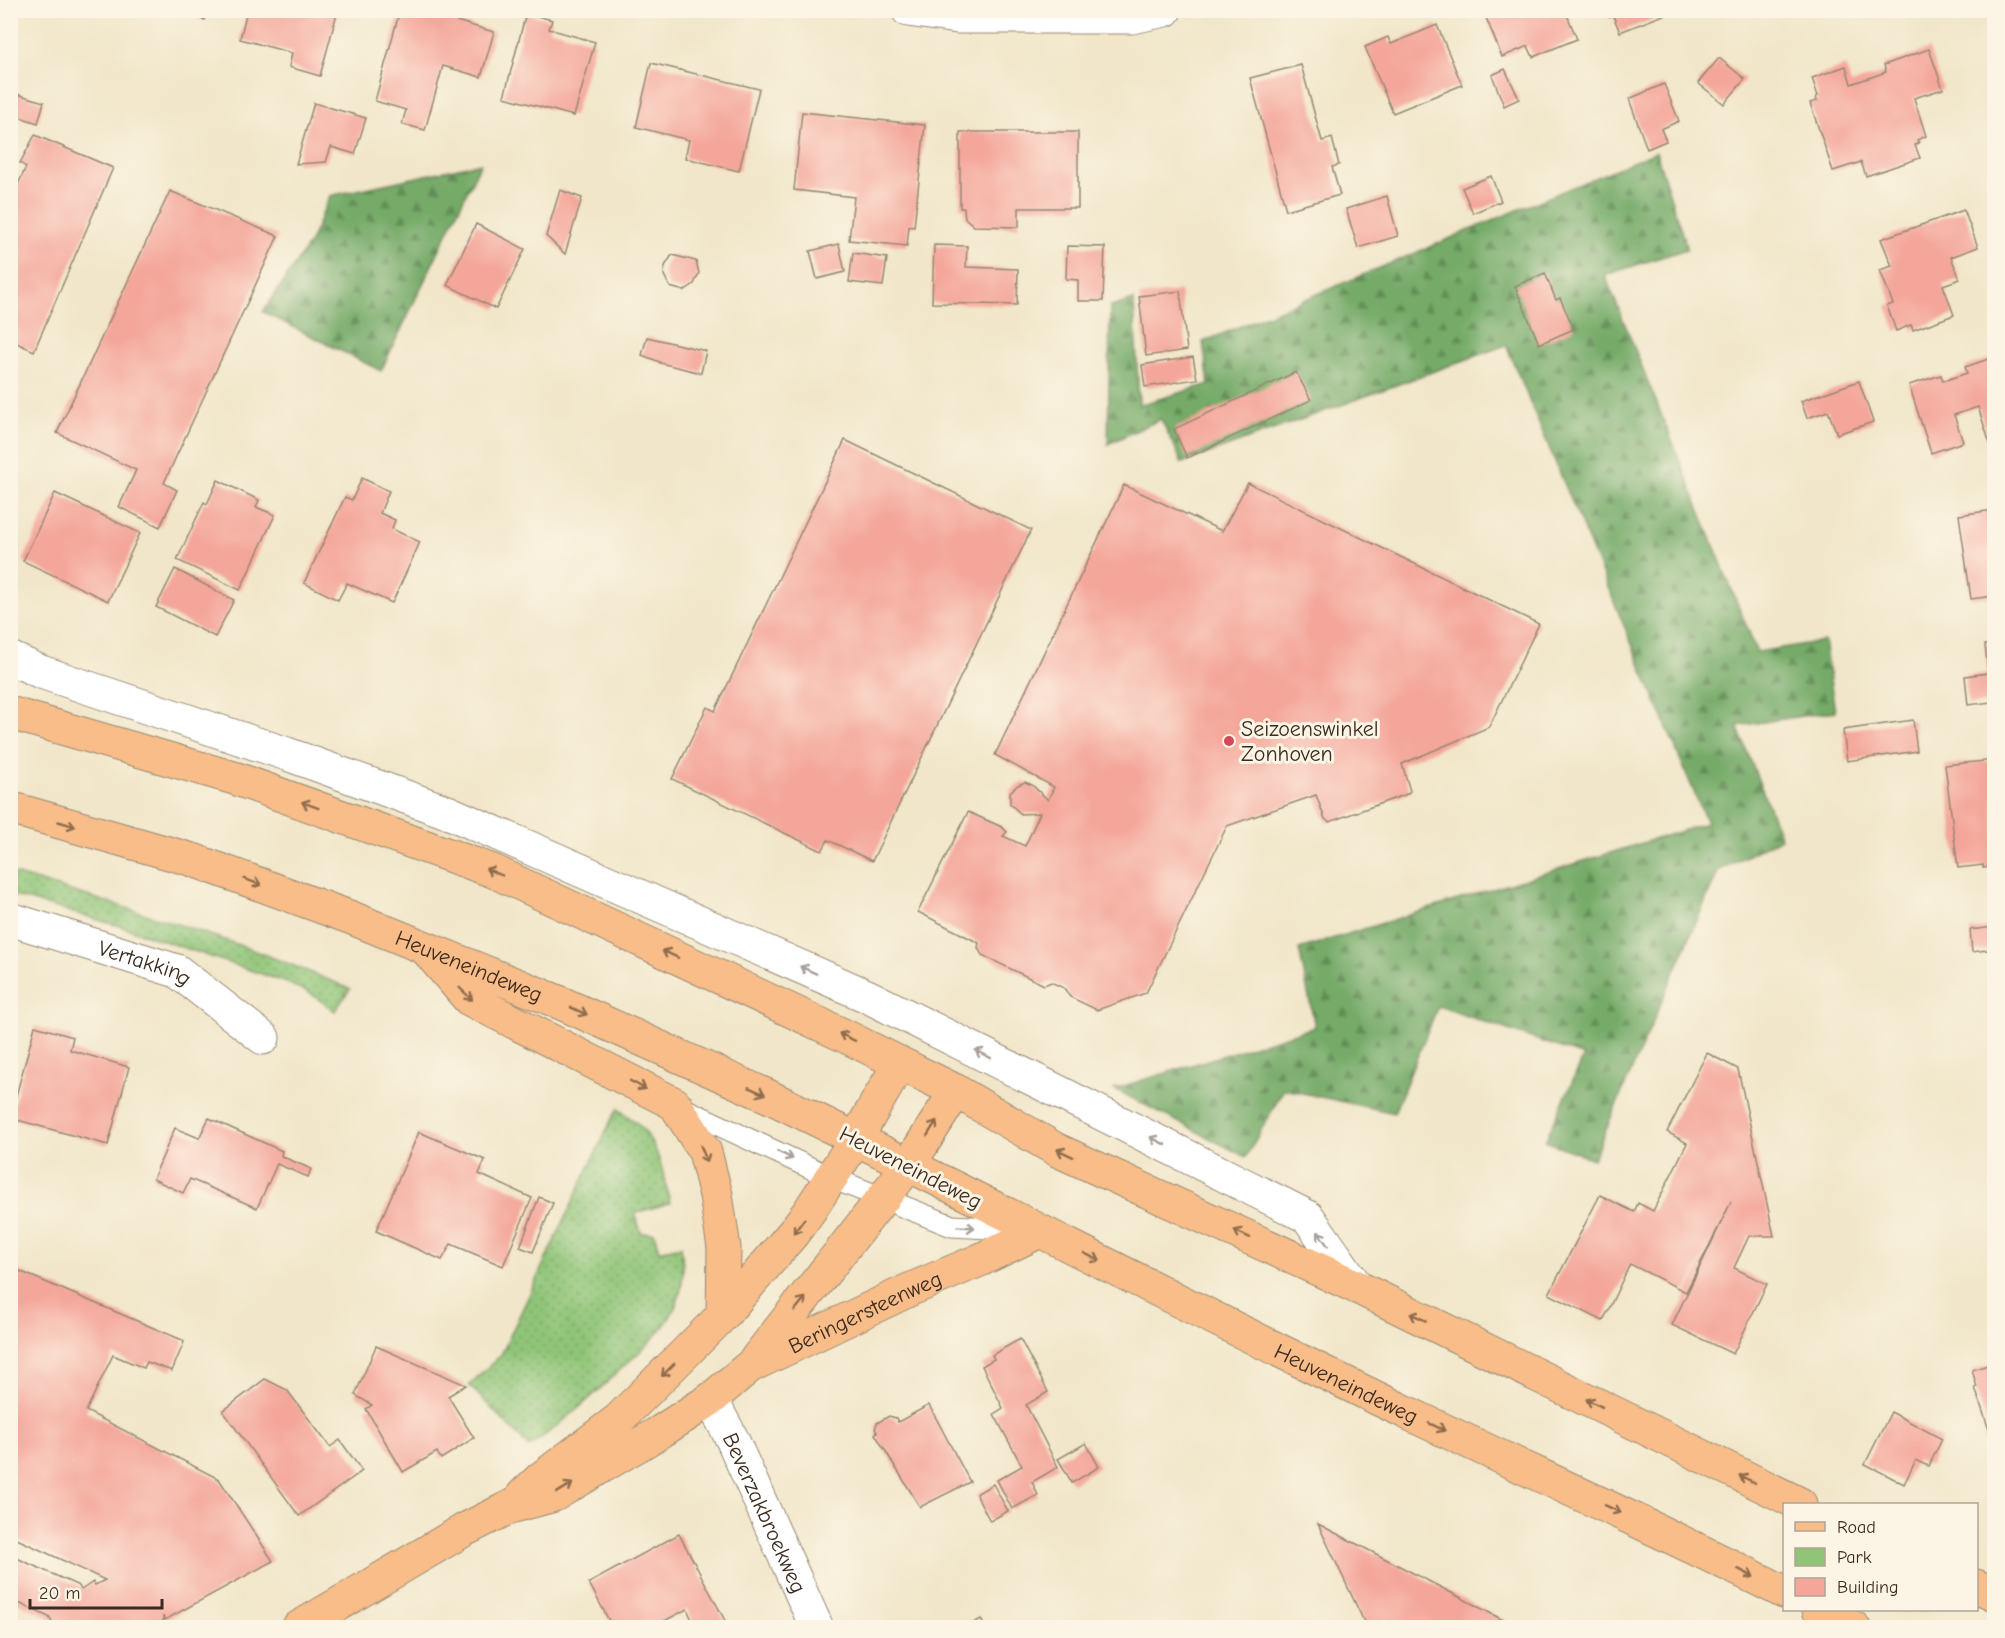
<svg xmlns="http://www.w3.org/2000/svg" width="2005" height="1638" viewBox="0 0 2005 1638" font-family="'Comic Neue',sans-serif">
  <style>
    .green { fill: url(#green-dots); stroke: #66784b; stroke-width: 1.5 }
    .forest { fill: url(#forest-firs); stroke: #586a43; stroke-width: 1.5 }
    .building { fill: #f4a69a }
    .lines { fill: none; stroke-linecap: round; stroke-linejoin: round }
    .lane-casing { stroke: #968874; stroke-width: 23 }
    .street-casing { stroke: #968874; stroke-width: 35 }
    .primary-casing { stroke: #968874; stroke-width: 35 }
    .highway-casing { stroke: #968874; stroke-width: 35 }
    .lane { stroke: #fff; stroke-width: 21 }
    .street { stroke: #fff; stroke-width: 33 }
    .primary { stroke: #f8bd88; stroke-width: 33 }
    .highway { stroke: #f8bd88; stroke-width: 33 }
    .oneway { stroke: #906c4e }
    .oneway2 { stroke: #a79f9a }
    .poi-dot { fill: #d1495b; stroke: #fcf5e5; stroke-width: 2 }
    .labels { text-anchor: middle; stroke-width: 6; stroke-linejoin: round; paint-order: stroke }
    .poi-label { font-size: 22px; fill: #3b2a1e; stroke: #fcf5e5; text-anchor: start }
    .street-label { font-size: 22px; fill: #3b2a1e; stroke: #fcf5e5 }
  </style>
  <defs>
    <pattern id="green-dots" width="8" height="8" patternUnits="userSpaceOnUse" patternTransform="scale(1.5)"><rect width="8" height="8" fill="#90c578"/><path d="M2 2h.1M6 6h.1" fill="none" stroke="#77a062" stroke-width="1.8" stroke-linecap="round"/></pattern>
    <pattern id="forest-firs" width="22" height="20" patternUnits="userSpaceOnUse" patternTransform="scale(1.5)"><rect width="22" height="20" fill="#74aa68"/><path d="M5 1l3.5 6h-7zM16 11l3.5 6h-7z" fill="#608b55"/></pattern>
  </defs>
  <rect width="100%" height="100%" fill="#fcf5e5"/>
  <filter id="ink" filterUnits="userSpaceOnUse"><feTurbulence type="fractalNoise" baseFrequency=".0167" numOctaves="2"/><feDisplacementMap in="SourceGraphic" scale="12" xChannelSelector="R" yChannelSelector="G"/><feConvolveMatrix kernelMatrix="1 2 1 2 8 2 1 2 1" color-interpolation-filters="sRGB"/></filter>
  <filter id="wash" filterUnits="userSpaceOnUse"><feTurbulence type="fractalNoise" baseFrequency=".008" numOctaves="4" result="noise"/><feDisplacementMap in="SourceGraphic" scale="24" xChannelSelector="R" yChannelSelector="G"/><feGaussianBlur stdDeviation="1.35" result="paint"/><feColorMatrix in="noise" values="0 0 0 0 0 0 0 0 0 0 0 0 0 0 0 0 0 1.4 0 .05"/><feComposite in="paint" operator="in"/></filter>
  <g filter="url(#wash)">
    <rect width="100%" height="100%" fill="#f1e6c9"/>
    <g class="green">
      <path d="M11,873C125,907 241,941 350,989L335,1011L310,993L285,982L123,927L11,895Z"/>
      <path d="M618,1109C626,1115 634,1120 641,1127C660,1148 664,1177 670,1203L635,1213L641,1233H654L659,1251L681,1246C684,1267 684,1285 676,1305C665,1332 641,1350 620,1370C591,1398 562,1424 529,1447L469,1385L501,1355L612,1118Z"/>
    </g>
    <g class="forest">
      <path d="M1656,152L1687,249L1605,275L1757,652L1824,641L1835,711L1737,726L1781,838L1719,870L1593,1159L1545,1141L1584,1056L1438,1006L1394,1113L1284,1089L1246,1157L1114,1089L1315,1027L1299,949L1707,823L1506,345L1182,463L1161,419L1108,444L1110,307L1134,300L1139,405L1209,384L1203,342Z"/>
      <path d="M481,163L381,371L263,312L310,242L330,196Z"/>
    </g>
    <g id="blocks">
      <g class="building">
        <path d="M172,10H207L205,20Z"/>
        <path d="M247,10H338L320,76L289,67L292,53L240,39Z"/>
        <path d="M400,10H459L456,21L494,32L481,77L443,66L425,130L402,124L406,110L375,101Z"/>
        <path d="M1483,10H1565L1577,39L1533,57L1528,46L1502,57Z"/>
        <path d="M1607,10H1674V11L1620,32L1613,16L1609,17Z"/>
        <path d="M526,13L552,20L549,29L595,42L574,116L504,97Z"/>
        <path d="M1437,25L1462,85L1393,113L1365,47L1388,37L1391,44Z"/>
        <path d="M1929,49L1943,89L1914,98L1926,136L1917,140L1919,143L1915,145L1920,158L1866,176L1861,162L1833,171L1810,103L1817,101L1816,97L1818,96L1812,78L1846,66L1851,84L1886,72L1884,65Z"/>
        <path d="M1719,58L1745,79L1724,104L1698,83Z"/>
        <path d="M651,63L759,89L739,171L685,158L689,140L636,127Z"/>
        <path d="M1301,65L1322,141L1332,138L1339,165L1332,167L1340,195L1286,210L1250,78Z"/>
        <path d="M1505,69L1519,99L1504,106L1492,75Z"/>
        <path d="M1664,84L1679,121L1661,129L1666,141L1647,149L1629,99Z"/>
        <path d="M10,92L44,102L38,123L10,114Z"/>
        <path d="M314,103L366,118L355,154L331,147L326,162L296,164Z"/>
        <path d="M802,112L925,125L914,227L909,226L907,246L849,240L854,197L794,190Z"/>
        <path d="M960,132H1078V208H1019V227L974,226L965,218L964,208H960Z"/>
        <path d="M35,135L113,168L34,351L10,340V202L26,167L20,163Z"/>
        <path d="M1491,176L1501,201L1473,213L1462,188Z"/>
        <path d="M560,190L582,198L565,254L546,236Z"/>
        <path d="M170,191L278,236L164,483L177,490L160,527L119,507L136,470L57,433Z"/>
        <path d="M1387,196L1398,236L1358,248L1346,209Z"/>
        <path d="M1964,210L1978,247L1951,257L1960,279L1943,285L1954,315L1913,330L1911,325L1896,331L1887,306L1893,304L1880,270L1892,266L1881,239Z"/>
        <path d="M476,224L525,249L496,309L447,285Z"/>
        <path d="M839,244L845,272L817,279L810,251Z"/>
        <path d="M934,245L967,246L966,267L1018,269L1017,305L932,303Z"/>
        <path d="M1067,246L1105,247L1103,301H1078V280L1066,279Z"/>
        <path d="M853,253L887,258L883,286L849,282Z"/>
        <path d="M672,255L696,261L699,273L694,284L684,291L670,287L664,275L665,266Z"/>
        <path d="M1545,273L1556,300L1560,298L1574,329L1539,344L1515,286Z"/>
        <path d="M1180,291L1187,350L1146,356L1139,296Z"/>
        <path d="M647,337L706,351L701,373L660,363V362L642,355Z"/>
        <path d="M1193,357L1197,379L1145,387L1142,365Z"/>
        <path d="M1994,357V456L1978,407L1954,415L1963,442L1931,453L1909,385L1941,375L1943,381L1967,373L1965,367Z"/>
        <path d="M1296,372L1311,400L1187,458L1174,429Z"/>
        <path d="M1859,381L1873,422L1837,434L1828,411L1807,418L1801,401Z"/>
        <path d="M845,440L1031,530L872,861L828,840L822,851L672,779L707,707L715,711Z"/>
        <path d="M362,478L389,491L380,513L395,520L392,529L420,542L392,603L347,583L338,600L304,583L345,497L352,500Z"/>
        <path d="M218,480L259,500L256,507L275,515L240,590L177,560L204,502L207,504Z"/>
        <path d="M1248,483L1539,624L1489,727L1402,764L1410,791L1407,794L1329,822L1325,819L1316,795L1227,826L1146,993L1097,1010L1070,997L1064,988L1051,982L1044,985L982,955L978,948L979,943L918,912L968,812L1002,827L1007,832L1003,836L1025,846L1040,813L1021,814L1010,804V792L1018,785L1025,782L1032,785L1048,800L1054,787L995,755L1124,485L1222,531Z"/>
        <path d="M55,493L140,533L108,601L23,561Z"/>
        <path d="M1994,510V596L1971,599L1959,515Z"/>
        <path d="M175,569L234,600L215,637L156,607Z"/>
        <path d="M1990,618H1994V707H1992L1991,702L1968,705L1965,676L1988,673L1985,645L1993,644Z"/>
        <path d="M1913,720L1917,751L1847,761L1843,730Z"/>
        <path d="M1994,760V866L1983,868V865L1958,868L1945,765Z"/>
        <path d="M1994,927V949L1972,952L1970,930Z"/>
        <path d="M35,1026L73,1037L70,1050L129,1067L108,1145L10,1118Z"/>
        <path d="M1707,1053L1738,1069L1774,1236H1749L1734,1268L1767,1284L1733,1354L1672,1325L1731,1202L1686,1292L1630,1264L1603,1321L1549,1294L1600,1195L1634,1212L1638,1203L1653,1211L1687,1143L1667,1132Z"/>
        <path d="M209,1118L282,1151L281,1156L311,1169L308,1177L277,1164L257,1208L190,1179L183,1193L153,1179L175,1128L199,1138Z"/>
        <path d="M419,1132L485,1160L479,1174L532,1198L503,1266L451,1244L442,1260L376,1231Z"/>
        <path d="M539,1197L553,1203L533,1252L520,1247Z"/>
        <path d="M10,1267L182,1340L184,1342L172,1371L147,1362L144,1368L113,1355L86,1411L219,1479L273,1561L165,1620L163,1616V1622L152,1628H55L49,1617L10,1599V1555L79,1586L81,1590L93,1582L95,1585L105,1580L17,1539L10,1553Z"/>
        <path d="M1020,1339L1048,1392L1026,1405L1058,1467L1032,1482L1038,1495L1012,1509L997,1480L1022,1466L994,1414L1003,1408L982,1366L994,1359L992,1355Z"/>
        <path d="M376,1346L466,1385L448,1396L474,1438L441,1459L437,1452L403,1472L366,1409L372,1405L355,1395Z"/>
        <path d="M1994,1363V1445L1975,1388L1977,1387L1972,1370Z"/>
        <path d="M265,1379L287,1390L330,1447L340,1440L362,1471L299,1516L223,1411Z"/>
        <path d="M929,1405L970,1482L920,1507L875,1434L877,1432L875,1429L877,1423L889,1416L896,1418L898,1422Z"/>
        <path d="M1891,1412L1942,1439L1929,1466L1916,1460L1904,1484L1865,1464Z"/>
        <path d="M1086,1443L1099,1467L1072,1483L1058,1459Z"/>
        <path d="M993,1484L1008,1511L990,1521L976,1494Z"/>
        <path d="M1318,1524L1473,1604L1518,1628H1367Z"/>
        <path d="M679,1534L729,1628H684L693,1622L687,1609L651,1628H613L589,1583Z"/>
        <path d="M981,1619L985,1628H964Z"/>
      </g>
    </g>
  </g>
  <g filter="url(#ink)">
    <use href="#blocks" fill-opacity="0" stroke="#968874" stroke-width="1.5"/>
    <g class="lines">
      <g class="lane-casing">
        <path id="lane" d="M678,1106L832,1178L952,1226L1027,1230"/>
      </g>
      <g class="street-casing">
        <g id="street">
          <path d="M908,10L957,17H1132L1165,10"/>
          <path d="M10,658L41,672L287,754L450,813L867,996L1308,1217L1357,1287"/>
          <path id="s1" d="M10,919L177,971L263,1038"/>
          <path id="s2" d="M711,1399L732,1439L817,1628"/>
        </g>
      </g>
      <g class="primary-casing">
        <g id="primary">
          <path d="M10,713L234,778L493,871L845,1036L956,1091L1057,1150L1357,1287L1800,1504"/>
          <path d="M427,950L469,999L675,1104L705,1152L716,1195L724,1248L723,1315"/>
          <path id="s3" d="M856,1139C1043,1231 1227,1327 1414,1416C1538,1475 1662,1531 1784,1592"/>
          <path d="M757,1358L909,1165L956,1091"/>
          <path d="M523,1495L540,1479L618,1420L723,1315L794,1232L810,1210L856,1139L899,1064"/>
          <path d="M1976,1586L1994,1594"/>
          <path d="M1819,1610L1854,1628"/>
          <path id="s4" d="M298,1628L464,1530L510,1507L554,1495L660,1432L711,1399L750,1366L909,1290L980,1260L1040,1231"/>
        </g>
      </g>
      <g class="highway-casing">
        <g id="highway">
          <path id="s5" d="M10,808L193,860L352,918L561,1003L770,1097L856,1139"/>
        </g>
      </g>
      <use href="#lane" class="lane"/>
      <use href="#street" class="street"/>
      <use href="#primary" class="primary"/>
      <use href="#highway" class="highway"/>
    </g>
    <defs><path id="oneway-shaft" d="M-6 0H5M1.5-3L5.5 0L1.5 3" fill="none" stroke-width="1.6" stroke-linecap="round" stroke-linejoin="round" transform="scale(1.5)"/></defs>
    <g class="oneway">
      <use href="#oneway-shaft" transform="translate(310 805) rotate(-160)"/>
      <use href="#oneway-shaft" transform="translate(67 824) rotate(16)"/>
      <use href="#oneway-shaft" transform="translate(494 872) rotate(-157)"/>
      <use href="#oneway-shaft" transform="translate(253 882) rotate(20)"/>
      <use href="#oneway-shaft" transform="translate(670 954) rotate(-155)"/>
      <use href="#oneway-shaft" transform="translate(466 994) rotate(44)"/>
      <use href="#oneway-shaft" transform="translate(579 1011) rotate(24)"/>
      <use href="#oneway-shaft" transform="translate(847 1037) rotate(-154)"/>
      <use href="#oneway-shaft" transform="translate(638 1085) rotate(28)"/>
      <use href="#oneway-shaft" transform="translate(757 1091) rotate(24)"/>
      <use href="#oneway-shaft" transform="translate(932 1128) rotate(-58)"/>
      <use href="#oneway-shaft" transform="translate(1065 1153) rotate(-155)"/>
      <use href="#oneway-shaft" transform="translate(704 1154) rotate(68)"/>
      <use href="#oneway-shaft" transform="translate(799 1226) rotate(127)"/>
      <use href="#oneway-shaft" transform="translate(1242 1234) rotate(-155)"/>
      <use href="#oneway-shaft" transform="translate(1092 1257) rotate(26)"/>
      <use href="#oneway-shaft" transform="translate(800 1304) rotate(-51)"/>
      <use href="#oneway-shaft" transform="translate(1418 1317) rotate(-154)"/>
      <use href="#oneway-shaft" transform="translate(668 1370) rotate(135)"/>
      <use href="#oneway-shaft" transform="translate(1594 1403) rotate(-154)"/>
      <use href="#oneway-shaft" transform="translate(1437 1427) rotate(25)"/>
      <use href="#oneway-shaft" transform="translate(1747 1479) rotate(-154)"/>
      <use href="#oneway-shaft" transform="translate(565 1488) rotate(-31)"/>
      <use href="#oneway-shaft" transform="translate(1613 1509) rotate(25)"/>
      <use href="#oneway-shaft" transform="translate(1746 1573) rotate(27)"/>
    </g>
    <g class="oneway2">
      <use href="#oneway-shaft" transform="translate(808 970) rotate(-156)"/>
      <use href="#oneway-shaft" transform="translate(983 1054) rotate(-153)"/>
      <use href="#oneway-shaft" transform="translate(1158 1141) rotate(-153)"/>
      <use href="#oneway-shaft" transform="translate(785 1155) rotate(25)"/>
      <use href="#oneway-shaft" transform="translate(966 1227) rotate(4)"/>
      <use href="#oneway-shaft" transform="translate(1323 1239) rotate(-125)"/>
    </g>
  </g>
  <circle class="poi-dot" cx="1229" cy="741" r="6"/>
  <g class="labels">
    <g class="poi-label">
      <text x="1241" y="736">Seizoenswinkel<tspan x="1241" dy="25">Zonhoven</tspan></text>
    </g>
    <g class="street-label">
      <text dy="8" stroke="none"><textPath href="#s1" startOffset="142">Vertakking</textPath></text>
      <text dy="8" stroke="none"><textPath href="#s5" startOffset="486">Heuveneindeweg</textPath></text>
      <text transform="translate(911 1167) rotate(27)" y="8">Heuveneindeweg</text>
      <text dy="8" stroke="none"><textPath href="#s4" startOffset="652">Beringersteenweg</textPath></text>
      <text dy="8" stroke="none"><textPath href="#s3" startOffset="548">Heuveneindeweg</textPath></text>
      <text dy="8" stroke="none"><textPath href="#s2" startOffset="126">Beverzakbroekweg</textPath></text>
    </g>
  </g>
  <rect width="2005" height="1638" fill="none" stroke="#fcf5e5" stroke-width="36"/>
  <rect x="1783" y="1503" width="195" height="108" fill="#fcf5e5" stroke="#afa495" stroke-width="1.5"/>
  <rect x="1795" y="1522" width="30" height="9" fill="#f8bd88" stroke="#afa495" stroke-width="1.5"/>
  <text x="1837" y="1533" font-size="18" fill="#3b2a1e">Road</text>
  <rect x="1795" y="1548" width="30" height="18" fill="#90c578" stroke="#afa495" stroke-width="1.5"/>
  <text x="1837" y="1563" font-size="18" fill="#3b2a1e">Park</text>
  <rect x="1795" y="1578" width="30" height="18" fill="#f4a69a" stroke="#afa495" stroke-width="1.5"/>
  <text x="1837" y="1593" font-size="18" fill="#3b2a1e">Building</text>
  <path d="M30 1599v9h132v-9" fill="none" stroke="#3b2a1e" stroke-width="3"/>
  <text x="39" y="1599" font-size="18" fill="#3b2a1e" stroke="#fcf5e5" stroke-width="4.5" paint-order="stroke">20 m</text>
</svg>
